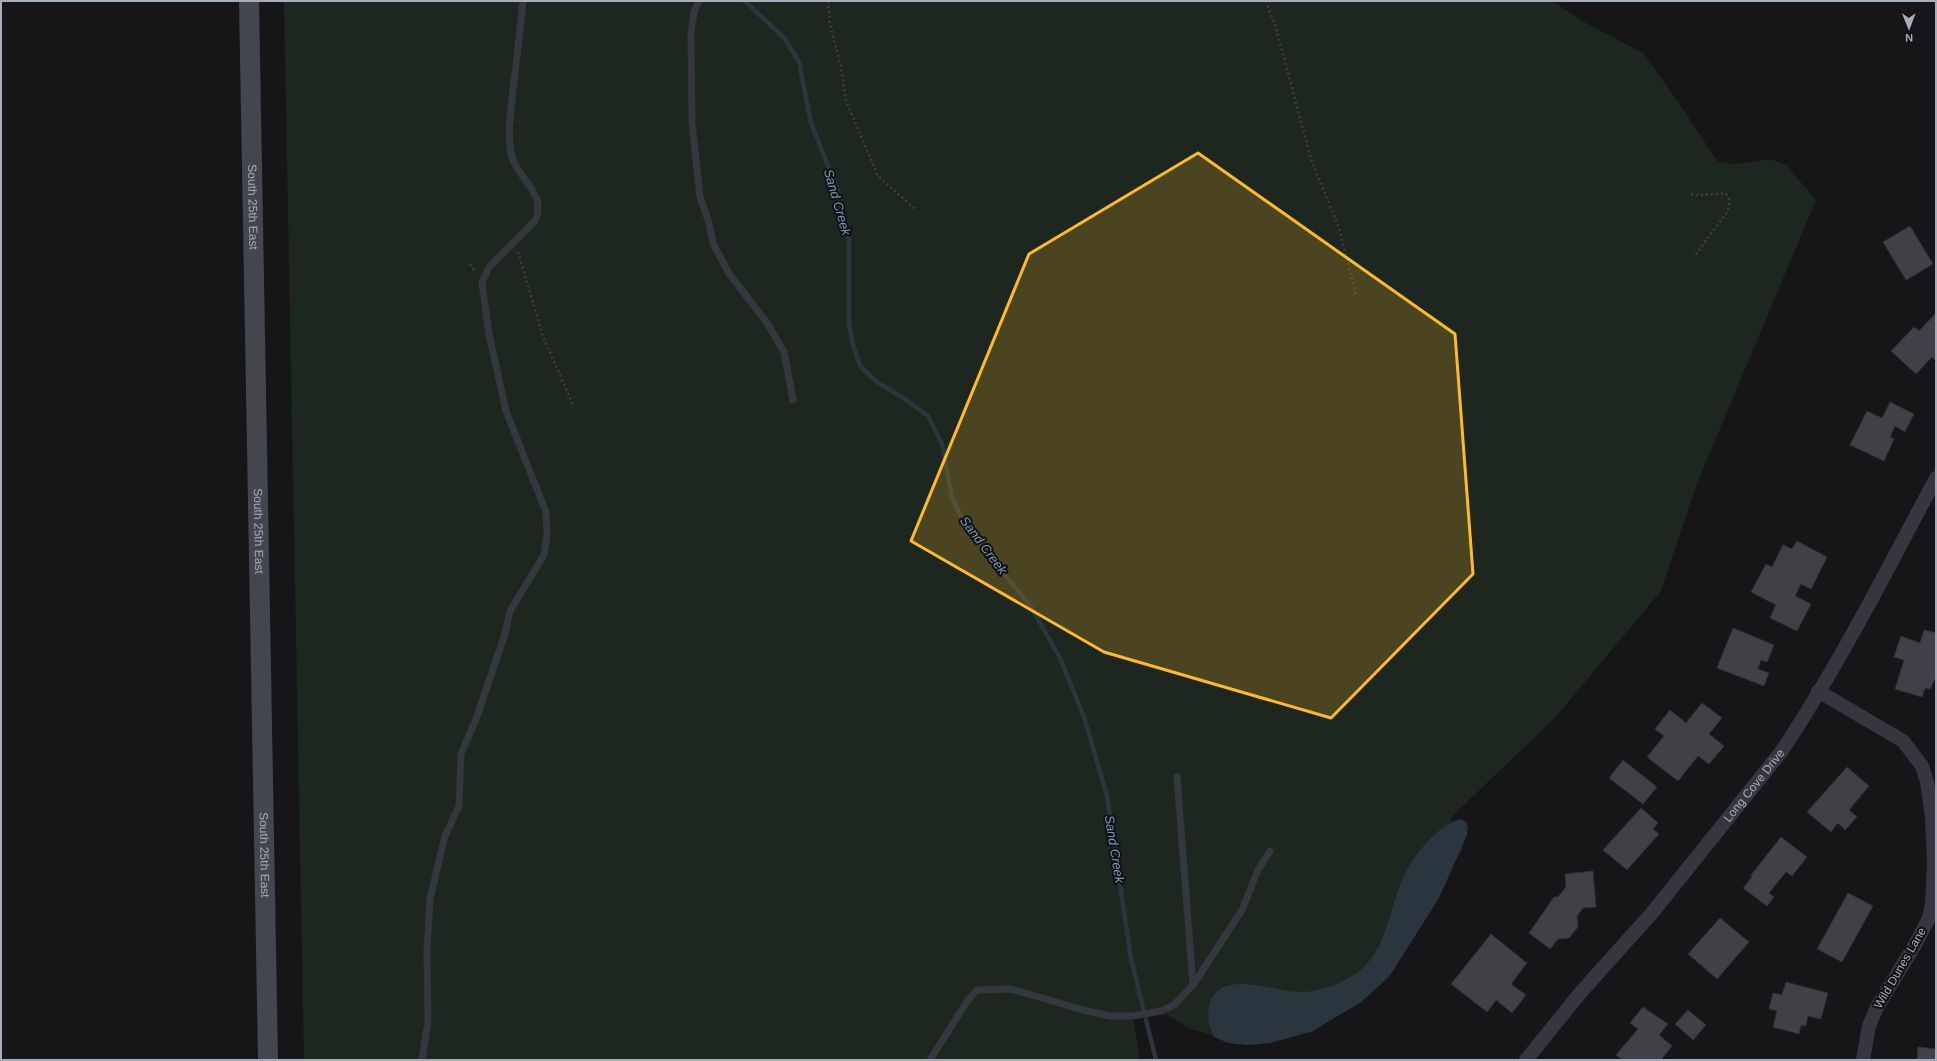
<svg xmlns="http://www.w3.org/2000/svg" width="1937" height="1061" viewBox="0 0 1937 1061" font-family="Helvetica,sans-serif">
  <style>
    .green { fill: #1d271f }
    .water { fill: #2a353d }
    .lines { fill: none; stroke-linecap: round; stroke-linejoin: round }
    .stream { stroke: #2a353d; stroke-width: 4.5 }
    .building { fill: #404146; stroke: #303034 }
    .path { stroke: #3c3e45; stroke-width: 2.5; stroke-dasharray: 2 3; stroke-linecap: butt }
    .service { stroke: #36373e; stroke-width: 7 }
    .minor { stroke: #36373e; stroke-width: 14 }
    .secondary { stroke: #44464e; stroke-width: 20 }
    .marked { fill: #ffba27; fill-opacity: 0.2; stroke: #ffba27; stroke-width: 3; stroke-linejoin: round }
    .labels { text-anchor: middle; stroke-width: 4; stroke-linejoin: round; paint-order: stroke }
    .street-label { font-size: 12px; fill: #a6acba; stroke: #111113 }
    .water-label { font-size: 13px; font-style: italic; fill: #7a9ab8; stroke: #111113 }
  </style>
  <rect width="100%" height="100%" fill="#161618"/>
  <path class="green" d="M284,1H1552L1584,22L1643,53L1679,103L1718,162L1736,164L1770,159L1786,165L1816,200L1698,481L1661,591L1554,719L1450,818L1463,848L1397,960L1233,1041L1188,1028L1161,1011L1133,1017L1140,1060H304Z"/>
  <path class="water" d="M1461,819L1466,822L1468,828L1467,835L1439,898L1389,977L1361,1002L1313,1031L1271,1043L1248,1045L1228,1043L1214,1037C1208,1024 1206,1014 1211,1000C1224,969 1278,993 1302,992C1320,992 1343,983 1358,972C1387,950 1389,908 1403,878C1409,863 1420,849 1431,838C1439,830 1449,822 1461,819Z"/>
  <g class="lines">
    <path class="stream" d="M745,1L785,39L799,62L811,123L837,188L849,238V324L853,345L860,366L877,382L906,400L928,416L942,444L952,498L967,528L1031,607L1060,658L1084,717L1107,796L1131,959L1156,1060"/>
  </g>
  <g class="building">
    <path d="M1910,226L1933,264L1906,280L1883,242Z"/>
    <path d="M1936,313V361L1932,357L1916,374L1891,351L1914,327L1919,331Z"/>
    <path d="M1890,402L1914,414L1905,432L1895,426L1890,437L1894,439L1884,461L1850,445L1867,411L1882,418Z"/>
    <path d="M1797,541L1827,557L1811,589L1801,584L1795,596L1811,604L1797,631L1770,618L1776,605L1751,592L1766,564L1772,567L1783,545L1792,549Z"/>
    <path d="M1733,628L1774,645L1767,662L1761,660L1758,669L1769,673L1764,686L1717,668Z"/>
    <path d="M1924,630L1936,633V676L1930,689L1925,688L1922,697L1895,689L1904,660L1894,657L1901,636L1920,643Z"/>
    <path d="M1702,703L1722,718L1709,734L1724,746L1709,764L1698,756L1678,781L1647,757L1664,736L1655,729L1670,710L1686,723Z"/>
    <path d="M1623,760L1657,787L1643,804L1609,778Z"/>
    <path d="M1847,767L1869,786L1849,810L1857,817L1845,830L1838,823L1831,832L1807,812Z"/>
    <path d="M1641,808L1658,823L1653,829L1659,834L1627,870L1603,850Z"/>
    <path d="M1781,837L1807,857L1792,876L1786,872L1769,893L1774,897L1767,906L1743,888L1752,877L1751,875Z"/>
    <path d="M1593,871L1596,907L1583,908L1577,916L1578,927L1569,938L1558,939L1550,949L1529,933L1554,897H1558L1566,887L1565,874Z"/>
    <path d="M1848,893L1873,906L1842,962L1817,949Z"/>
    <path d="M1720,918L1749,942L1717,979L1688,954Z"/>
    <path d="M1491,934L1527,963L1511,984L1526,995L1512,1013L1496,1000L1487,1012L1451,984Z"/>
    <path d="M1786,982L1828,993L1821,1019L1808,1016L1806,1026L1801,1025L1799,1034L1773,1027L1777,1011L1769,1009L1773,993L1782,995Z"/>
    <path d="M1643,1007L1668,1024L1659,1035L1672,1046L1661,1060H1623L1616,1055L1638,1029L1630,1023Z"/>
    <path d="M1688,1010L1706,1025L1693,1040L1675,1024Z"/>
    <path d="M1918,1047L1936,1049V1060H1917Z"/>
  </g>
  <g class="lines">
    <g class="path">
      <path d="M828,1L830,24L841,67L846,101L878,176L915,209"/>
      <path d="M1266,1L1276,28L1311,159L1339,228L1356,294"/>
      <path d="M1691,194C1704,197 1714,192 1726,194C1731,200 1730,204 1727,212L1694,257"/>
      <path d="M518,252L543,337L574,407"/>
      <path d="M470,264L475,272"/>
    </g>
    <g class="service">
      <path d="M699,1L694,12L691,33L692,123L700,197L709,223L713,243L728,272L767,323L784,352L793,400"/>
      <path d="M1177,777L1193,985"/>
      <path d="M422,1060L428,1021L427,952L430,899L445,836L459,806L461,754L476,719L505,634L510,611L544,555L547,535L546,512L506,411L489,334L482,283L489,267L535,221C548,192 516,179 511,153C507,132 511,111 513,89C517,60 520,30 523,1"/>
      <path d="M930,1060L968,1000L977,990L1011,989L1083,1010L1110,1016H1133L1161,1011L1174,1005L1193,985L1242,910L1258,870L1270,851"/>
    </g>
    <g class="minor">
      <path d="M1818,691L1903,741L1922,766L1927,782L1932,816L1934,864L1932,904L1929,918L1916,943L1877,1007L1869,1026L1863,1060"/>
      <path id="s1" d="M1526,1060L1581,992L1652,913L1781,752C1839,665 1887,570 1936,478"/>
    </g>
    <path class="secondary" id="s2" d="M249,1L268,1060"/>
  </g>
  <path class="marked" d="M1198,153L1455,334L1473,574L1331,718L1104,652L911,541L1029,254Z"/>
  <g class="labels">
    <g class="street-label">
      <text dy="4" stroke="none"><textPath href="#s2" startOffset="206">South 25th East</textPath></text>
      <text dy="4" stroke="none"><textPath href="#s2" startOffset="530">South 25th East</textPath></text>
      <text dy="4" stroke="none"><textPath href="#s1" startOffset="357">Long Cove Drive</textPath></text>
      <text dy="4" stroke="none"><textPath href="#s2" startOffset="854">South 25th East</textPath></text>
      <text transform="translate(1900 968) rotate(-60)" y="4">Wild Dunes Lane</text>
    </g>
    <g class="water-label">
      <text transform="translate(838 202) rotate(74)" y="5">Sand Creek</text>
      <text transform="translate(984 545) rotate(53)" y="5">Sand Creek</text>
      <text transform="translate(1115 849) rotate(81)" y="5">Sand Creek</text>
    </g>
  </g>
  <rect width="1937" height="1061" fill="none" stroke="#a6acba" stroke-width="4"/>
  <g transform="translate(1909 28) rotate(179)" stroke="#111113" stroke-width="3" paint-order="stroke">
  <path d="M0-3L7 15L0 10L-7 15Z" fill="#a6acba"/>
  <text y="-6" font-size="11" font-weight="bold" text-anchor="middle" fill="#a6acba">N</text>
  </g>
</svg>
